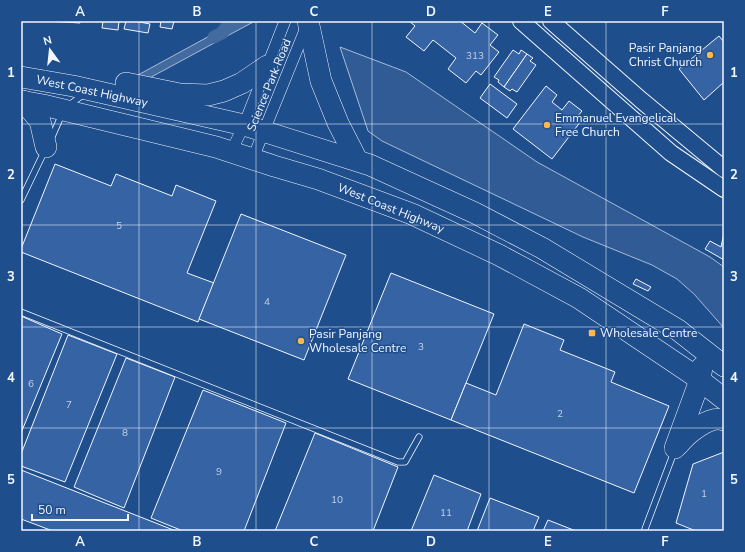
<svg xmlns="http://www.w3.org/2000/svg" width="745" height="552" viewBox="0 0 745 552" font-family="'Nunito Sans',sans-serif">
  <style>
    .built { fill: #305b95; stroke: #a8bbd7 }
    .water { fill: #446ba0; stroke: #a8bbd7 }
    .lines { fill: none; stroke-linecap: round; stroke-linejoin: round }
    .canal { stroke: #446ba0; stroke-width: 13 }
    .building { fill: #3563a3; stroke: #f2f6ff }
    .lane-casing { stroke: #f2f6ff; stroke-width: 7 }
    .street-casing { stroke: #f2f6ff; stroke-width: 12 }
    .secondary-casing { stroke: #f2f6ff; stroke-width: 18 }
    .highway-casing { stroke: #f2f6ff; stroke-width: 22 }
    .lane { stroke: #1f4e8c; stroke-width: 5.5 }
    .street { stroke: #1f4e8c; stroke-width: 11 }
    .secondary { stroke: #1f4e8c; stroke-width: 16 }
    .highway { stroke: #1f4e8c; stroke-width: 21 }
    .grid { fill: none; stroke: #f2f6ff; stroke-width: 1; stroke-opacity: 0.55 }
    .poi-dot { fill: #ffb74d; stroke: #1f4e8c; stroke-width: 1.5 }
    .labels { text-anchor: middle; stroke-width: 3; stroke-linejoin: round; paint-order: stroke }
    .number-label { font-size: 10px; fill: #c3d1e8 }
    .poi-label { font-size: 12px; fill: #f2f6ff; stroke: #1f4e8c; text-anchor: start }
    .street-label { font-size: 12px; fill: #f2f6ff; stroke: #1f4e8c }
    .neatline { fill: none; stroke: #f2f6ff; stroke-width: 1.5 }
    .grid-label { font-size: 13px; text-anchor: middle; font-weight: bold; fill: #f2f6ff }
  </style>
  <rect width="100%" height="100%" fill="#1f4e8c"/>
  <path class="built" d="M340,47L406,72L537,162L710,257L724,267V328L694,294L677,279L652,265L583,237L382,141L368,131Z"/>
  <path class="water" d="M237,21H255L142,82L138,75Z"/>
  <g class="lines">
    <path class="canal" d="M214,37L222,33L231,21"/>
  </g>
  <g class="building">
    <path d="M49,21H80V23Z"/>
    <path d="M103,21H119L118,30L102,28Z"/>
    <path d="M126,21H134L150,24L148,33L124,29Z"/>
    <path d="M161,21H174L172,29L160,27Z"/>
    <path d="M409,21H460L475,33L482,23L498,35L490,45L499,52L481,75L476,71L466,83L448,69L456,58L433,40L424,51L406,37L415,26Z"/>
    <path d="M719,36L724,42V82L704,100L679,69Z"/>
    <path d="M513,50L519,54L521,50L527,54L504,87L498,82L499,80L494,77Z"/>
    <path d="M527,54L533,58L530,61L536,65L517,92L512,89L510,91L504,87Z"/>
    <path d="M490,84L517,104L507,118L480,98Z"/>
    <path d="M546,86L557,95L552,102L562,110L569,101L582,111L577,117L581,121L552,159L513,129Z"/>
    <path d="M55,164L111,186L116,174L172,196L176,185L216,201L187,273L214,283L198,322L21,252V249Z"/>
    <path d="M241,214L346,255L304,360L199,319Z"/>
    <path d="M724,233V260L705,249L710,241L721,247Z"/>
    <path d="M391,273L494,314L451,420L348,379Z"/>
    <path d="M636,279L651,287L648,291L633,284Z"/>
    <path d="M21,316L62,334L21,433Z"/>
    <path d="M524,324L564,340L560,350L615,372L611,382L669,406L634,493L451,420L466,383L496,395Z"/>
    <path d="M68,335L117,354L65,482L21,466V454Z"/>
    <path d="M126,358L175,377L124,508L74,487Z"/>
    <path d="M203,390L286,423L244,531H183L151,518Z"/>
    <path d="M315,433L398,467L373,531H275Z"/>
    <path d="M724,452V531H696L676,523L693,464Z"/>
    <path d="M21,470L176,531H53L21,519Z"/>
    <path d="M434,475L481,494L467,531H411Z"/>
    <path d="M490,498L539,517L533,531H477Z"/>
    <path d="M548,520L576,531H543Z"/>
  </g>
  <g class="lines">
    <g class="lane-casing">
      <g id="lane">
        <path d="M68,106L84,94"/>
        <path d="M51,139L62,114"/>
        <path d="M21,200L45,150"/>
        <path d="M21,312L398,462H405L419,437"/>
        <path d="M645,529L674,452"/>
      </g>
    </g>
    <g class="street-casing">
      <g id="street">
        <path d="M231,152L244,125L285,21"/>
        <path d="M253,158L307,25"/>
      </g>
    </g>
    <g class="secondary-casing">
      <g id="secondary">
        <path d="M521,21L671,153L724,189"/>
        <path d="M551,21L641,100L724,169"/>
      </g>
    </g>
    <g class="highway-casing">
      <g id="highway">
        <path d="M308,21L321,81L338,123L357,160"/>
        <path d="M21,77L73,86L244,125L370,165L475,213L542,248L678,330L724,366"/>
        <path d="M126,83L180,94L208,95L224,91L242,83L267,66"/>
        <path d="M21,101L43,105L216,147L274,166L318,179L412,214L499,255L579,298L692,374L724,399"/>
        <path d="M23,101L40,121L46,147"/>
        <path d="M678,445C687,434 709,415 724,420"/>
        <path d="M675,448L700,380L702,367"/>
      </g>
    </g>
    <use href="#lane" class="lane"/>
    <use href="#street" class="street"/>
    <use href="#secondary" class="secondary"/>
    <use href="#highway" class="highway"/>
  </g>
  <path class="grid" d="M139,21V531M256,21V531M372,21V531M489,21V531M606,21V531M21,124H724M21,225H724M21,327H724M21,428H724"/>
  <g class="poi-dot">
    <circle cx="710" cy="55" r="4"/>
    <circle cx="547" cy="125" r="4"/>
    <rect x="588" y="329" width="8" height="8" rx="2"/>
    <circle cx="301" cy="341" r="4"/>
  </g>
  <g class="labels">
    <g class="number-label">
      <text x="475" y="59">313</text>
      <text x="119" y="229">5</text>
      <text x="267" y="305">4</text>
      <text x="421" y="350">3</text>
      <text x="31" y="387">6</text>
      <text x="69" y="408">7</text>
      <text x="560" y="417">2</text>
      <text x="125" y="436">8</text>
      <text x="219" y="475">9</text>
      <text x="704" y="497">1</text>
      <text x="337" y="503">10</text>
      <text x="446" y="516">11</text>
    </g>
    <g class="poi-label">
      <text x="702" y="52" text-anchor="end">Pasir Panjang<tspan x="702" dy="14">Christ Church</tspan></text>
      <text x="555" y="122">Emmanuel Evangelical<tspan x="555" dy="14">Free Church</tspan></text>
      <text x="600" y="337">Wholesale Centre</text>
      <text x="309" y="338">Pasir Panjang<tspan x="309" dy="14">Wholesale Centre</tspan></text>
    </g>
    <g class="street-label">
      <text transform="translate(269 85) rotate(-68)" y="4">Science Park Road</text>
      <text transform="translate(92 91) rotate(12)" y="4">West Coast Highway</text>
      <text transform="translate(391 208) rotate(22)" y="4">West Coast Highway</text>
    </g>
  </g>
  <rect width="745" height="552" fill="none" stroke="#1f4e8c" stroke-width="44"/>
  <g transform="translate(50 50) rotate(345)" stroke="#1f4e8c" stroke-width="3" paint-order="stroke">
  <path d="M0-3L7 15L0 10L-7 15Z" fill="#f2f6ff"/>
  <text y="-6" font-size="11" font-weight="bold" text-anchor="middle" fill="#f2f6ff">N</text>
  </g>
  <path d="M32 514v6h96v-6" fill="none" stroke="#f2f6ff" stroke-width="2"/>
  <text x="38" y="514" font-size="12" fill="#f2f6ff" stroke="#1f4e8c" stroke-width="3" paint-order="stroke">50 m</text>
  <rect x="22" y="22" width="701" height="508" class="neatline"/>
  <g class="grid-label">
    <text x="80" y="16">A</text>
    <text x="197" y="16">B</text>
    <text x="314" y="16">C</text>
    <text x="431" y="16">D</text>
    <text x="548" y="16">E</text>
    <text x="665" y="16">F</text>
    <text x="11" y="77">1</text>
    <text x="734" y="77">1</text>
    <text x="11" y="179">2</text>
    <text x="734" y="179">2</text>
    <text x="11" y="281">3</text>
    <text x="734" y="281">3</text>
    <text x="11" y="382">4</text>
    <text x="734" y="382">4</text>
    <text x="11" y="484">5</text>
    <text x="734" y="484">5</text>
    <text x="80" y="546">A</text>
    <text x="197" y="546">B</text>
    <text x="314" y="546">C</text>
    <text x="431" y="546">D</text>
    <text x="548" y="546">E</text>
    <text x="665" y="546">F</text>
  </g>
</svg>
